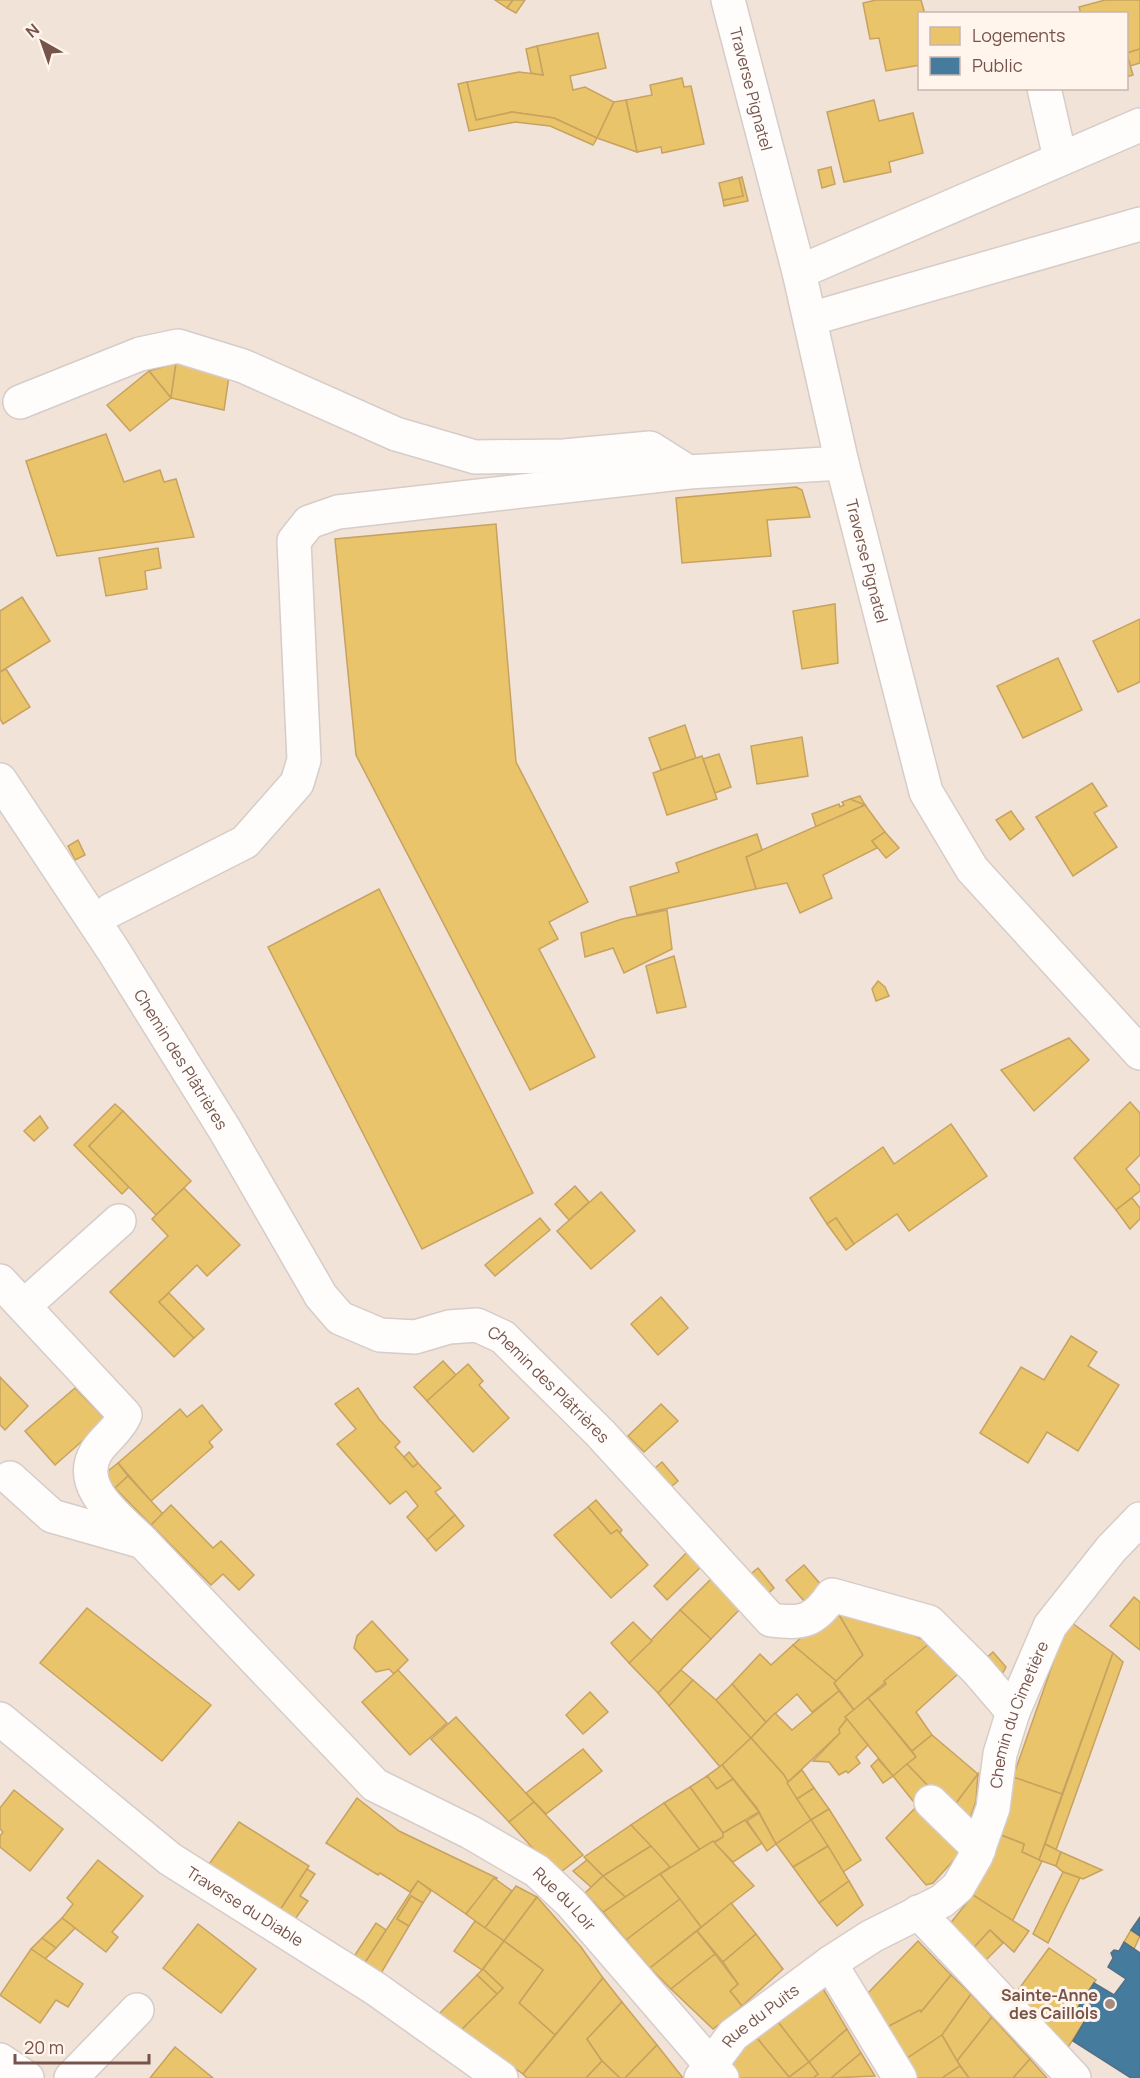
<svg xmlns="http://www.w3.org/2000/svg" width="1140" height="2078" viewBox="0 0 1140 2078" font-family="Manrope,sans-serif">
  <style>
    .residential { fill: #f1e3d8; fill-rule: evenodd }
    .homes { fill: #e9c46a; stroke: #c7a260; stroke-width: 1.5 }
    .public { fill: #457b9d; stroke: #546f84; stroke-width: 1.5 }
    .lines { fill: none; stroke-linecap: round; stroke-linejoin: round }
    .minor-casing { stroke: #d6ccc8; stroke-width: 36 }
    .minor { stroke: #fefdfc; stroke-width: 33 }
    .poi-dot { fill: #a48b82; stroke: #fff5ed; stroke-width: 2 }
    .labels { text-anchor: middle; stroke-width: 6; stroke-linejoin: round; paint-order: stroke }
    .street-label { font-size: 16px; fill: #77544a; stroke: #fff5ed }
    .poi-label { font-size: 16px; font-weight: bold; fill: #77544a; stroke: #fff5ed; text-anchor: end }
  </style>
  <rect width="100%" height="100%" fill="#f8f1eb"/>
  <path class="residential" d="M0,0H1140V2078H0ZM920,14H1126V88H920Z"/>
  <g class="homes">
    <path d="M495,0H513L507,8Z"/>
    <path d="M513,0H525L516,13L507,8Z"/>
    <path d="M876,0H921L925,14H920V65L886,71L879,38L870,39L863,3Z"/>
    <path d="M1105,0H1140V49L1127,53L1129,61H1126V14H1081L1079,7Z"/>
    <path d="M598,33L606,68L570,76L573,90L585,87L614,102L597,138L554,118L512,112L476,120L467,82L519,72L543,75L537,46Z"/>
    <path d="M537,46L543,75L531,73L526,49Z"/>
    <path d="M1140,49V63L1130,66L1127,53Z"/>
    <path d="M1126,61H1129L1133,75L1126,77Z"/>
    <path d="M682,78L684,87L691,86L704,144L662,153L661,147L637,152L626,100L652,95L650,85Z"/>
    <path d="M467,82L476,120L512,112L554,118L597,138L593,145L550,126L515,122L469,131L458,84Z"/>
    <path d="M626,100L637,152L597,138L614,102Z"/>
    <path d="M874,100L879,121L913,113L923,153L889,162L891,172L844,182L827,112Z"/>
    <path d="M831,167L835,184L822,188L818,170Z"/>
    <path d="M742,177L748,201L724,206L723,200L743,196L739,178Z"/>
    <path d="M739,178L743,196L723,200L719,183Z"/>
    <path d="M176,363L171,398L149,371Z"/>
    <path d="M176,363L229,376L224,410L171,398Z"/>
    <path d="M149,371L171,398L130,431L107,405Z"/>
    <path d="M106,434L124,482L160,470L164,482L176,479L194,537L57,556L26,461Z"/>
    <path d="M796,487L802,490L810,517L767,520L771,556L682,563L676,498Z"/>
    <path d="M496,524L516,762L588,902L549,922L558,939L539,949L595,1057L530,1090L356,755L335,539Z"/>
    <path d="M158,548L161,568L145,571L147,589L106,596L99,558Z"/>
    <path d="M22,597L50,641L0,672V611Z"/>
    <path d="M835,604L838,663L802,669L793,611Z"/>
    <path d="M1140,619V682L1118,692L1093,641Z"/>
    <path d="M1058,658L1082,710L1023,738L997,686Z"/>
    <path d="M6,669L30,707L3,724L0,719V672Z"/>
    <path d="M685,725L696,758L661,770L649,738Z"/>
    <path d="M802,737L808,776L757,784L751,746Z"/>
    <path d="M719,754L731,787L715,793L703,759Z"/>
    <path d="M702,756L717,799L667,815L653,773Z"/>
    <path d="M1092,783L1107,806L1094,813L1117,847L1073,876L1036,817Z"/>
    <path d="M860,796L865,805L850,800V799Z"/>
    <path d="M850,799L865,805L816,827L812,814L839,804L840,807L844,805L842,802Z"/>
    <path d="M865,805L885,832L872,841L877,848L823,875L832,898L800,913L787,883L756,889L746,857Z"/>
    <path d="M1011,811L1024,829L1010,840L996,820Z"/>
    <path d="M885,832L899,848L886,858L872,841Z"/>
    <path d="M757,834L762,850L746,857L756,889L637,915L630,887L679,872L676,863Z"/>
    <path d="M78,840L85,855L75,860L68,846Z"/>
    <path d="M379,889L533,1193L422,1249L268,947Z"/>
    <path d="M667,910L672,949L624,973L613,948L585,957L581,933L622,919Z"/>
    <path d="M674,956L686,1007L657,1013L646,966Z"/>
    <path d="M878,981L885,987L889,996L876,1001L872,989Z"/>
    <path d="M1069,1038L1089,1060L1034,1111L1001,1070Z"/>
    <path d="M1130,1102L1140,1113V1155L1126,1169L1140,1186V1191L1116,1210L1074,1158Z"/>
    <path d="M115,1104L123,1111L89,1146L129,1187L122,1194L74,1145Z"/>
    <path d="M123,1111L191,1181L156,1215L89,1146Z"/>
    <path d="M40,1116L48,1128L34,1141L24,1131Z"/>
    <path d="M951,1124L987,1176L909,1231L897,1214L854,1244L836,1218L827,1224L810,1198L883,1147L894,1164Z"/>
    <path d="M575,1186L589,1202L569,1220L555,1204Z"/>
    <path d="M184,1188L240,1245L207,1276L197,1265L159,1302L194,1338L174,1357L110,1292L168,1236L152,1219Z"/>
    <path d="M601,1192L635,1231L591,1269L557,1231Z"/>
    <path d="M1132,1198L1140,1208V1219L1130,1229L1116,1210Z"/>
    <path d="M540,1218L550,1230L495,1276L485,1265Z"/>
    <path d="M836,1218L854,1244L846,1250L827,1224Z"/>
    <path d="M169,1293L204,1329L194,1338L159,1302Z"/>
    <path d="M661,1297L688,1328L658,1355L631,1324Z"/>
    <path d="M1071,1336L1097,1352L1088,1366L1119,1385L1078,1451L1047,1432L1028,1463L980,1433L1021,1367L1044,1380Z"/>
    <path d="M443,1361L456,1375L427,1401L414,1387Z"/>
    <path d="M468,1364L483,1381L479,1385L509,1418L473,1452L427,1401Z"/>
    <path d="M0,1377L28,1406L5,1430L0,1425Z"/>
    <path d="M75,1388L106,1420L55,1465L25,1431Z"/>
    <path d="M358,1388L379,1419L400,1442L395,1447L413,1467L418,1463L441,1488L435,1492L455,1515L427,1540L407,1517L418,1506L406,1491L390,1504L337,1444L356,1429L335,1404Z"/>
    <path d="M661,1404L678,1421L644,1452L628,1436Z"/>
    <path d="M202,1405L222,1430L209,1442L213,1447L151,1501L118,1463L180,1409L187,1417Z"/>
    <path d="M409,1452L418,1463L413,1467L404,1457Z"/>
    <path d="M662,1462L678,1481L664,1493L647,1475Z"/>
    <path d="M118,1463L128,1476L115,1488L103,1475Z"/>
    <path d="M128,1476L163,1514L151,1525L115,1488Z"/>
    <path d="M596,1500L622,1530L620,1533L617,1530L611,1534L588,1507Z"/>
    <path d="M171,1505L213,1548L221,1541L254,1575L239,1590L223,1574L211,1585L151,1525Z"/>
    <path d="M588,1507L611,1534L617,1530L648,1565L611,1598L554,1535Z"/>
    <path d="M455,1515L464,1526L436,1551L427,1540Z"/>
    <path d="M690,1549L704,1564L667,1600L654,1586Z"/>
    <path d="M804,1565L822,1586L804,1601L786,1580Z"/>
    <path d="M758,1568L774,1588L760,1601L742,1581Z"/>
    <path d="M714,1576L743,1606L711,1639L680,1610Z"/>
    <path d="M1134,1597L1140,1602V1650L1110,1626Z"/>
    <path d="M87,1608L211,1705L162,1761L40,1663Z"/>
    <path d="M835,1608L863,1655L836,1681L793,1645Z"/>
    <path d="M835,1608L886,1622L930,1643L854,1710L834,1683L863,1655Z"/>
    <path d="M680,1610L711,1639L658,1693L629,1663Z"/>
    <path d="M1068,1620L1113,1653L1062,1794L1013,1777Z"/>
    <path d="M372,1621L408,1660L394,1674L389,1669L376,1672L354,1648L357,1636Z"/>
    <path d="M633,1622L652,1641L629,1663L611,1643Z"/>
    <path d="M930,1643L958,1674L916,1712L932,1735L912,1751L868,1698L886,1684L884,1681Z"/>
    <path d="M793,1645L836,1681L834,1683L839,1691L812,1712L797,1694L766,1722L732,1684L760,1654L771,1665Z"/>
    <path d="M993,1652L1006,1667L1001,1676L982,1662Z"/>
    <path d="M1113,1653L1123,1662L1056,1850L1045,1844Z"/>
    <path d="M398,1670L447,1723L410,1755L362,1702Z"/>
    <path d="M681,1670L693,1680L669,1706L658,1693Z"/>
    <path d="M693,1680L716,1700L751,1738L720,1767L669,1706Z"/>
    <path d="M732,1684L766,1722L751,1738L716,1700Z"/>
    <path d="M839,1691L854,1710L845,1717L847,1719L839,1729L840,1733L787,1783L784,1775L751,1738L775,1713L792,1730Z"/>
    <path d="M590,1692L608,1712L583,1734L566,1715Z"/>
    <path d="M868,1698L916,1757L893,1776L845,1717Z"/>
    <path d="M456,1717L534,1802L509,1822L431,1739Z"/>
    <path d="M847,1719L868,1745L856,1757L860,1763L848,1773L846,1771L839,1775L829,1762L813,1761L840,1733L839,1729Z"/>
    <path d="M932,1735L978,1774L951,1810L907,1764L916,1757L912,1751Z"/>
    <path d="M751,1738L784,1775L811,1820L776,1844L757,1808L722,1765Z"/>
    <path d="M583,1749L602,1771L546,1814L526,1793Z"/>
    <path d="M878,1759L893,1776L883,1783L871,1766Z"/>
    <path d="M907,1764L932,1790L917,1806L893,1776Z"/>
    <path d="M722,1765L733,1779L717,1789L707,1776Z"/>
    <path d="M802,1770L814,1788L797,1799L787,1783Z"/>
    <path d="M978,1774L976,1801L968,1825L951,1810Z"/>
    <path d="M707,1776L717,1789L733,1779L759,1812L723,1833L690,1787Z"/>
    <path d="M1013,1777L1062,1794L1039,1860L1022,1852L1024,1844L993,1832Z"/>
    <path d="M690,1787L723,1833V1837L700,1850L664,1803Z"/>
    <path d="M814,1788L829,1809L811,1820L797,1799Z"/>
    <path d="M14,1790L63,1829L30,1871L0,1847V1836L3,1832L0,1829V1808Z"/>
    <path d="M357,1798L399,1831L497,1878L466,1914L418,1881L410,1892L380,1873L378,1875L326,1843Z"/>
    <path d="M534,1802L583,1855L557,1875L509,1822Z"/>
    <path d="M664,1803L700,1850L671,1869L631,1825Z"/>
    <path d="M917,1806L962,1851L933,1883L926,1885L886,1838Z"/>
    <path d="M829,1809L861,1860L843,1872L811,1820Z"/>
    <path d="M759,1813L776,1844L767,1851L747,1821Z"/>
    <path d="M745,1820L762,1843L733,1862L714,1843L723,1837V1833Z"/>
    <path d="M811,1820L828,1846L793,1867L776,1844Z"/>
    <path d="M239,1822L309,1866L278,1913L207,1867Z"/>
    <path d="M631,1825L651,1846L603,1876L584,1857Z"/>
    <path d="M993,1832L1024,1844L1022,1852L1042,1861L1012,1922L973,1895Z"/>
    <path d="M713,1841L754,1886L701,1927L660,1874Z"/>
    <path d="M1045,1844L1061,1852L1056,1866L1039,1860Z"/>
    <path d="M651,1846L670,1867L625,1897L603,1876Z"/>
    <path d="M828,1846L849,1881L819,1903L793,1867Z"/>
    <path d="M1061,1852L1102,1870L1083,1879L1063,1872L1056,1866Z"/>
    <path d="M98,1860L143,1896L112,1932L118,1937L106,1952L62,1918L73,1904L67,1898Z"/>
    <path d="M587,1860L603,1876L591,1887L573,1871Z"/>
    <path d="M307,1869L315,1874L300,1896L308,1901L293,1922L278,1913Z"/>
    <path d="M1063,1872L1080,1878L1048,1943L1033,1934Z"/>
    <path d="M660,1874L680,1899L626,1940L603,1912Z"/>
    <path d="M603,1876L625,1897L603,1912L585,1893Z"/>
    <path d="M494,1878L512,1891L485,1928L466,1914Z"/>
    <path d="M418,1881L431,1891L423,1903L411,1896L397,1919L409,1926L380,1975L364,1964Z"/>
    <path d="M849,1881L863,1905L837,1926L819,1903Z"/>
    <path d="M516,1886L537,1897L504,1941L485,1928Z"/>
    <path d="M973,1895L1029,1931L1014,1952L990,1930L967,1955L945,1930Z"/>
    <path d="M411,1896L423,1903L409,1926L397,1919Z"/>
    <path d="M537,1897L581,1947L603,1978L555,2035L519,2003L543,1970L504,1941Z"/>
    <path d="M680,1899L701,1927L650,1968L626,1940Z"/>
    <path d="M731,1903L756,1934L723,1962L697,1931Z"/>
    <path d="M62,1918L75,1928L56,1948L42,1938Z"/>
    <path d="M475,1921L504,1941L482,1970L454,1951Z"/>
    <path d="M376,1923L386,1930L364,1964L353,1958Z"/>
    <path d="M198,1924L256,1969L221,2013L163,1968Z"/>
    <path d="M990,1930L1003,1943L978,1968L967,1955Z"/>
    <path d="M1131,1930L1140,1936L1134,1949L1124,1942Z"/>
    <path d="M697,1931L715,1954L671,1989L650,1968Z"/>
    <path d="M756,1934L783,1969L742,2006L730,1991L738,1984L723,1962Z"/>
    <path d="M42,1938L56,1948L45,1959L31,1949Z"/>
    <path d="M504,1941L543,1970L519,2003L555,2035L523,2074L461,2030L503,1988L483,1969Z"/>
    <path d="M918,1941L951,1975L921,2012L920,2010L887,2027L867,1994Z"/>
    <path d="M1049,1948L1096,1980L1075,2012L1086,2019L1065,2052L1010,2001Z"/>
    <path d="M31,1949L83,1984L68,2007L56,2000L40,2023L0,1995Z"/>
    <path d="M715,1954L738,1984L730,1991L742,2006L713,2029L671,1989Z"/>
    <path d="M483,1969L503,1988L497,1994L477,1975Z"/>
    <path d="M477,1975L497,1994L461,2030L438,2015Z"/>
    <path d="M951,1975L971,1994L942,2035L906,2059L887,2027L920,2010L921,2012Z"/>
    <path d="M603,1978L622,2002L587,2039L602,2061L586,2078H527L523,2074Z"/>
    <path d="M822,1987L847,2029L809,2062L778,2022Z"/>
    <path d="M971,1994L992,2017L957,2061L942,2035Z"/>
    <path d="M622,2002L657,2045L625,2078H620L602,2061L587,2039Z"/>
    <path d="M992,2017L1030,2059L1013,2078H969L957,2061Z"/>
    <path d="M778,2022L809,2062L789,2077L757,2038Z"/>
    <path d="M847,2029L861,2053L831,2078H813L818,2074L809,2062Z"/>
    <path d="M942,2035L960,2066L942,2078H917L906,2059Z"/>
    <path d="M757,2038L789,2077L788,2078H734L722,2066Z"/>
    <path d="M657,2045L683,2078H625Z"/>
    <path d="M175,2047L213,2078H150Z"/>
    <path d="M861,2053L875,2076L831,2078Z"/>
    <path d="M1030,2059L1047,2078H1013Z"/>
    <path d="M602,2061L620,2078H586Z"/>
    <path d="M809,2062L818,2074L813,2078H788Z"/>
    <path d="M960,2066L969,2078H942Z"/>
  </g>
  <g class="public">
    <path d="M1140,1917V1936L1131,1930Z"/>
    <path d="M1124,1942L1140,1953V2078H1131L1073,2041L1086,2019L1075,2012L1094,1983L1114,1995L1126,1979L1108,1967L1113,1958L1111,1953L1114,1950L1119,1951Z"/>
  </g>
  <g class="lines">
    <g class="minor-casing">
      <g id="minor">
        <path id="s1" d="M728,0L799,272L842,463L926,792L972,869L1140,1053"/>
        <path d="M1044,88L1060,158"/>
        <path d="M799,272L1140,125"/>
        <path d="M810,319L1140,224"/>
        <path d="M20,402L140,354L178,346L243,366L396,434L475,457L564,456L650,448L688,472"/>
        <path id="s2" d="M0,780L113,950L225,1130L321,1296L340,1318L380,1335L415,1337L449,1327L477,1325L503,1337L600,1433L771,1620C802,1624 814,1622 832,1595L929,1622L977,1670L1013,1712"/>
        <path d="M111,910L245,842L297,783L304,760L294,541L309,522L338,512L688,472L842,463"/>
        <path d="M0,1281L125,1415C118,1431 105,1438 96,1452C75,1488 120,1518 142,1541"/>
        <path d="M24,1306L119,1221"/>
        <path id="s3" d="M10,1478L52,1516L143,1542L375,1785L470,1832L537,1871L571,1903L722,2078"/>
        <path id="s4" d="M0,1719L170,1859L376,1989L501,2078"/>
        <path d="M931,1802L979,1849"/>
        <path d="M918,1912L1074,2078"/>
        <path d="M830,1963L900,2078"/>
        <path d="M0,2060L27,2078"/>
        <path d="M71,2078L137,2010"/>
        <path id="s5" d="M701,2078L733,2035L830,1963L872,1936L942,1901L958,1887L976,1856L993,1808L1000,1754L1013,1712L1050,1626L1111,1549L1140,1519"/>
      </g>
    </g>
    <use href="#minor" class="minor"/>
  </g>
  <circle class="poi-dot" cx="1110" cy="2004" r="6"/>
  <g class="labels">
    <g class="street-label">
      <text dy="6" stroke="none"><textPath href="#s1" startOffset="92">Traverse Pignatel</textPath></text>
      <text dy="6" stroke="none"><textPath href="#s1" startOffset="578">Traverse Pignatel</textPath></text>
      <text dy="6" stroke="none"><textPath href="#s2" startOffset="333">Chemin des Plâtrières</textPath></text>
      <text dy="6" stroke="none"><textPath href="#s2" startOffset="873">Chemin des Plâtrières</textPath></text>
      <text dy="6" stroke="none"><textPath href="#s5" startOffset="508">Chemin du Cimetière</textPath></text>
      <text dy="6" stroke="none"><textPath href="#s3" startOffset="710">Rue du Loir</textPath></text>
      <text dy="6" stroke="none"><textPath href="#s4" startOffset="309">Traverse du Diable</textPath></text>
      <text dy="6" stroke="none"><textPath href="#s5" startOffset="87">Rue du Puits</textPath></text>
    </g>
    <g class="poi-label">
      <text x="1098" y="2001">Sainte-Anne<tspan x="1098" dy="18">des Caillols</tspan></text>
    </g>
  </g>
  <rect x="918" y="12" width="210" height="78" fill="#fff5ed" stroke="#c9b5ac" stroke-width="1.5"/>
  <rect x="930" y="27" width="30" height="18" fill="#e9c46a" stroke="#c9b5ac" stroke-width="1.5"/>
  <text x="972" y="42" font-size="18" fill="#77544a">Logements</text>
  <rect x="930" y="57" width="30" height="18" fill="#457b9d" stroke="#c9b5ac" stroke-width="1.5"/>
  <text x="972" y="72" font-size="18" fill="#77544a">Public</text>
  <g transform="translate(42 42) rotate(320)" stroke="#fff5ed" stroke-width="4.5" paint-order="stroke">
  <path d="M0-4.5L10 22L0 15L-10 22Z" fill="#77544a"/>
  <text y="-9" font-size="16" font-weight="bold" text-anchor="middle" fill="#77544a">N</text>
  </g>
  <path d="M15 2054v9h134v-9" fill="none" stroke="#77544a" stroke-width="3"/>
  <text x="24" y="2054" font-size="18" fill="#77544a" stroke="#fff5ed" stroke-width="4.5" paint-order="stroke">20 m</text>
</svg>
